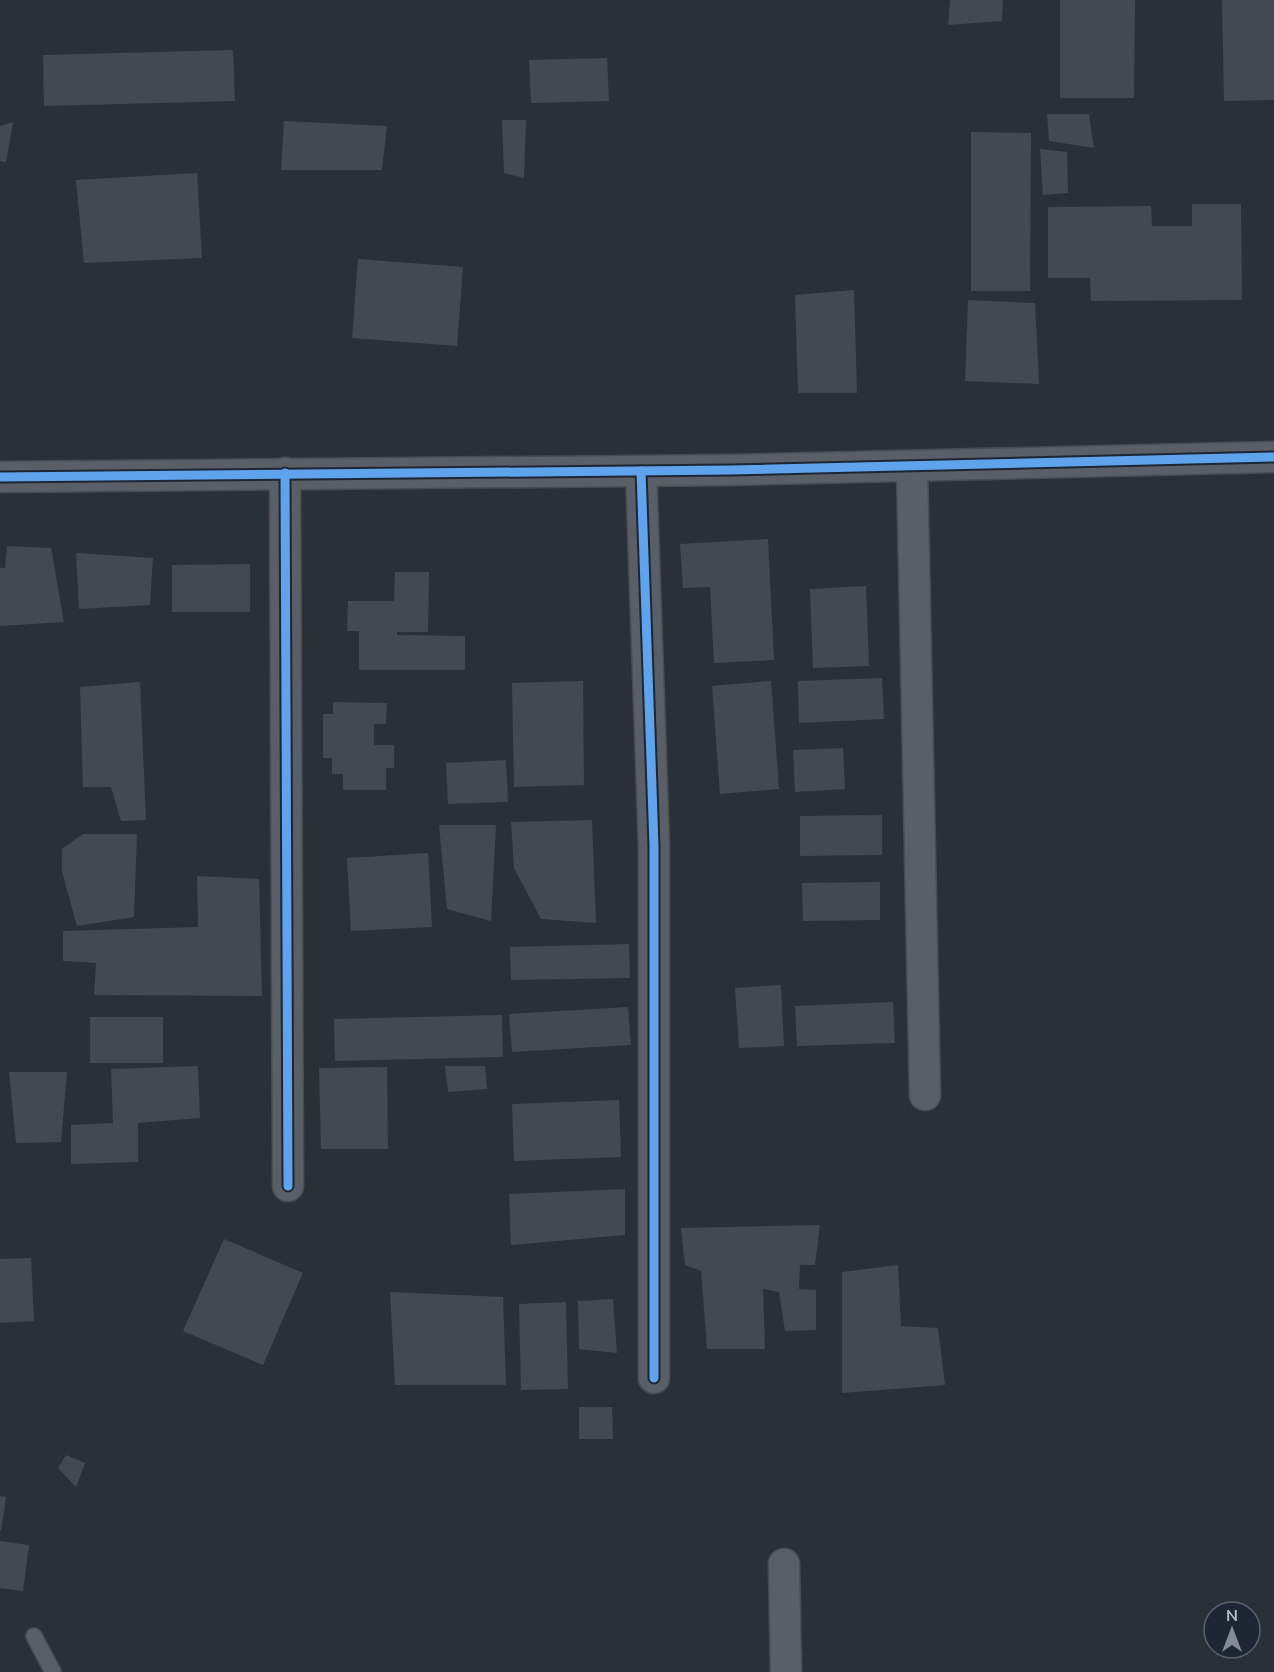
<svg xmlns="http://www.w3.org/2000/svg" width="1274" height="1672" viewBox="0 0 1274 1672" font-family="'Nunito Sans',sans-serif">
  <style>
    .building { fill: #444950 }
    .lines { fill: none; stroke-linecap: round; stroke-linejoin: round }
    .service-casing { stroke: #484c53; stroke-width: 18 }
    .minor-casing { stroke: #484c53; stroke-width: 33 }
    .service { stroke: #5a5e66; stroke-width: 15 }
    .minor { stroke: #5a5e66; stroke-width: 30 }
    .cycleway-casing { stroke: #1d2633; stroke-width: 13 }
    .cycleway { stroke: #60a3ed; stroke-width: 9 }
  </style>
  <rect width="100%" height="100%" fill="#2a3038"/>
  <g class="building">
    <path d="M950,0H1003L1002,21L948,25Z"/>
    <path d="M1060,0H1135L1134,98H1060Z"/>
    <path d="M1222,0H1274V100L1224,101Z"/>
    <path d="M233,50L235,101L44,106L43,55Z"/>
    <path d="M607,58L609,101L531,103L529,60Z"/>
    <path d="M1047,114H1089L1094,148L1049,141Z"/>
    <path d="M502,120H526L524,178L504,173Z"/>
    <path d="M284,121L387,126L382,170H281Z"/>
    <path d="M13,122L6,162L0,161V126Z"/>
    <path d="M971,132L1031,133L1030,291H971Z"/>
    <path d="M1040,149L1067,152L1068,193L1043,195Z"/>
    <path d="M197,173L202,258L84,263L76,180Z"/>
    <path d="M1192,204H1241L1242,300L1091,301L1090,278H1048V207L1151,206L1152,226H1192Z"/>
    <path d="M358,259L463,267L457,346L352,338Z"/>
    <path d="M854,290L857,393H798L795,295Z"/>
    <path d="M968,300L1035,303L1039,384L965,381Z"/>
    <path d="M768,539L774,660L714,663L710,587L683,588L680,544Z"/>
    <path d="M7,546L51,548L64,622L0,626V568H5Z"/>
    <path d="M76,553L153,558L150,605L79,609Z"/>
    <path d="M250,564V612H172V565Z"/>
    <path d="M395,572H429L428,632H397V635L465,636V670H359V631H347L348,601H394Z"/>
    <path d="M866,586L869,666L813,668L810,589Z"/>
    <path d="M882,678L884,719L799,723L798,681Z"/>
    <path d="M583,681L584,785L514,787L512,683Z"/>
    <path d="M771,681L779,789L720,794L712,686Z"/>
    <path d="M140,682L146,820L121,821L111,787H83L80,687Z"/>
    <path d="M333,702L387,703L386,724H374V745H394V768H386V790H343V774H332V758H323V714H333Z"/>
    <path d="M843,748L845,789L795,792L793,750Z"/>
    <path d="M506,760L508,802L448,804L446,763Z"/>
    <path d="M882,815V855L800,856V816Z"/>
    <path d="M592,820L596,923L541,919L514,868L511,822Z"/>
    <path d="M439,825H496L491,921L447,909Z"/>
    <path d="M83,834H137L134,917L77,926L62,872V849Z"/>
    <path d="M428,853L432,927L351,931L347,858Z"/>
    <path d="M197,876L259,879L262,996L94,995L96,963L63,961V931L198,927Z"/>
    <path d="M880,882V920L803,921L802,883Z"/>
    <path d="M629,944L630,978L511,980L510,947Z"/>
    <path d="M781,985L784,1046L739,1048L735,988Z"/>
    <path d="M893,1002L895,1043L797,1046L795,1006Z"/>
    <path d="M628,1007L631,1045L512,1052L509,1014Z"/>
    <path d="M502,1015L503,1057L335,1061L334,1019Z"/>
    <rect x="90" y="1017" width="73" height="46"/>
    <path d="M198,1066L200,1118L138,1123V1162L71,1164V1125L113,1123L111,1069Z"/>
    <path d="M445,1066H485L487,1089L448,1092Z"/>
    <path d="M387,1067L388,1149H321L319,1068Z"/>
    <path d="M9,1072H67L61,1142L16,1143Z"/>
    <path d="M619,1100L621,1157L514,1161L512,1104Z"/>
    <path d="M625,1189V1235L511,1245L509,1194Z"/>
    <path d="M820,1225L815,1265H800L799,1289L816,1290V1330L785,1331L779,1292L763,1289L765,1349H707L701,1271L685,1265L681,1228Z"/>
    <path d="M224,1239L303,1273L263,1365L183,1331Z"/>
    <path d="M31,1258L34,1321L0,1323V1259Z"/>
    <path d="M898,1265L901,1326L938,1328L945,1385L842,1393V1272Z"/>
    <path d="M390,1292L503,1297L506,1385H395Z"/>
    <path d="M613,1299L617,1353L579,1349L578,1301Z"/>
    <path d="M566,1302L568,1389L521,1390L519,1304Z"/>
    <path d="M579,1407H612L613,1439H579Z"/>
    <path d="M66,1455L85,1463L76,1487L58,1468Z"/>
    <path d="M0,1496L6,1497L1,1531L0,1530Z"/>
    <path d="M0,1541L29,1545L23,1591L0,1588Z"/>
  </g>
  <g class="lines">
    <g class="service-casing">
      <path id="service" d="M34,1636L53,1672"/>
    </g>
    <g class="minor-casing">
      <g id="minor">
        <path d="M912,466L925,1095"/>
        <path d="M641,471L654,846V1378"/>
        <path d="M285,473L288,1186"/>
        <path d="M0,477L731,470L1274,457"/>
        <path d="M784,1564L786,1672"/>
      </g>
    </g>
    <use href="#service" class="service"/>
    <use href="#minor" class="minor"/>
    <g class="cycleway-casing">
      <g id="cycleway">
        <path d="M641,471L654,846V1378"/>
        <path d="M285,473L288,1186"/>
        <path d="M0,477L731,470L1274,457"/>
      </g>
    </g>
    <use href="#cycleway" class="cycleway"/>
  </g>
  <g transform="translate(1232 1630)"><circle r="28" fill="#1d2633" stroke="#59626f" stroke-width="1.5"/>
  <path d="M0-4.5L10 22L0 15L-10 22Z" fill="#848b96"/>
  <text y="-9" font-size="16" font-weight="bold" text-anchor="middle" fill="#b4bcc9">N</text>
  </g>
</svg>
